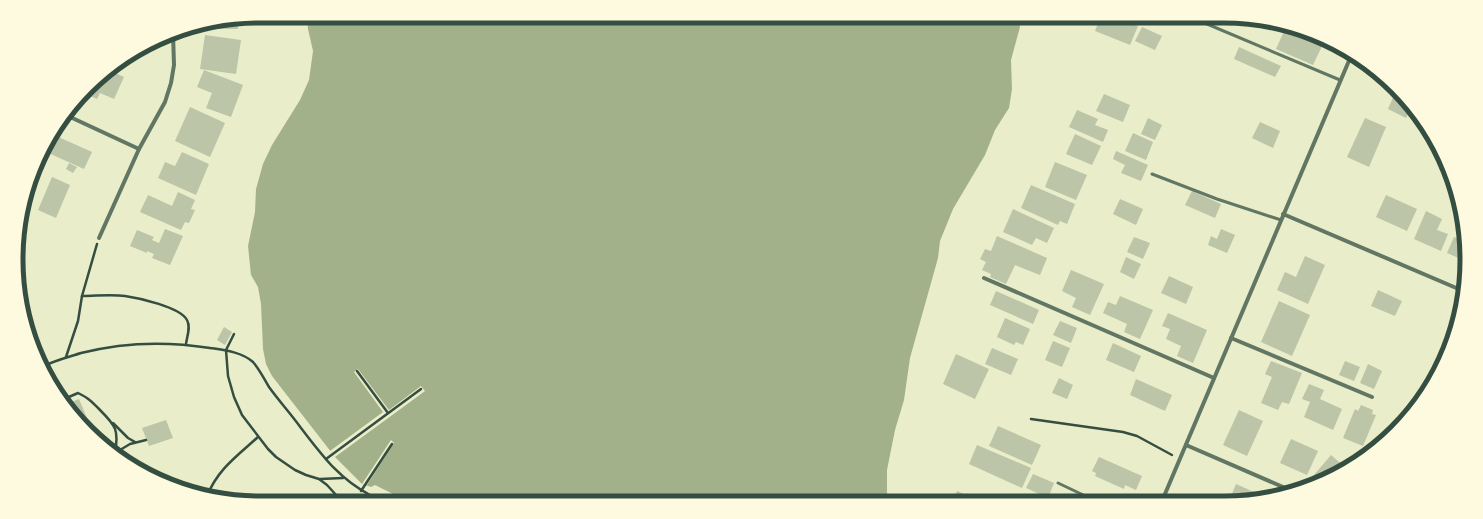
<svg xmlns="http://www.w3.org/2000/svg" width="1483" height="519" viewBox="0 0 1483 519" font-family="'Noto Sans',sans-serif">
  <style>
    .water { fill: #a3b18a }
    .pier { fill: #e9edc9 }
    .building { fill: #bcc5a7 }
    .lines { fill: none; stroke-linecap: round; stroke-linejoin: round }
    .path { stroke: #344e41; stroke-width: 2.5 }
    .service { stroke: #617663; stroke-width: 3 }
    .minor { stroke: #617663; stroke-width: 4 }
    .rim { fill: none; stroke: #344e41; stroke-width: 5 }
  </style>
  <rect width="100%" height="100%" fill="#e9edc9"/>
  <path class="water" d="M307,16H1018L1020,27L1011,60L1012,89L1009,108L995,130L985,155L953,209L940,241L938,258L910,358L904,400L895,430L887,470V502L401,503L393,494L375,485L371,487L362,484L335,457L272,376L266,364L263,349L261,304L258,287L251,275L248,246L255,212L256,189L263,164L272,145L300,100L309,80L313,51L308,29Z"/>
  <g class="pier">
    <path d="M358,369L389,410L421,386L425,391L335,457L330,451L383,412L354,372Z"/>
    <path d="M391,440L394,443L367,485L362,484Z"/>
  </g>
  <g class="building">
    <path d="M1101,16H1115L1138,26L1130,45L1095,31Z"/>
    <path d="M1143,16H1158L1156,22Z"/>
    <path d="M238,20V29H202V27Z"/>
    <path d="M1142,27L1162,36L1155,50L1135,41Z"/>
    <path d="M1285,29L1322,46L1313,65L1276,49Z"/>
    <path d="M205,35L241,40L236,74L200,69Z"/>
    <path d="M1239,47L1281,66L1275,77L1234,59Z"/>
    <path d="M109,70L124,77L114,99L100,93L97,99L86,94L99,77Z"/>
    <path d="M204,70L243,85L231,117L206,108L212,93L197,87Z"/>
    <path d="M1395,93L1410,110L1406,118L1388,109Z"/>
    <path d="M1104,94L1130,105L1123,122L1096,111Z"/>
    <path d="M190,107L225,123L210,157L175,141Z"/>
    <path d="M1077,110L1098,119L1095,125L1108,130L1103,142L1069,127Z"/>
    <path d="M1148,118L1162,125L1155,140L1141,134Z"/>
    <path d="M1365,118L1386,127L1369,167L1347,157Z"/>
    <path d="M1260,122L1280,131L1273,148L1252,138Z"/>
    <path d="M1133,133L1153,142L1146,160L1125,151Z"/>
    <path d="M1075,134L1101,146L1092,165L1066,154Z"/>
    <path d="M54,135L92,152L84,169L44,151L48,143Z"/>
    <path d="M1116,151L1148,165L1141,181L1121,173L1125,165L1113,159Z"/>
    <path d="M182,152L209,164L196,195L158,178L165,162L175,166Z"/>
    <path d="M1055,162L1087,175L1076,200L1045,187Z"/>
    <path d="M69,163L77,167L73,173L66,169Z"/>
    <path d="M52,177L70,185L56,218L38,210Z"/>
    <path d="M1031,185L1075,204L1067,224L1060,221L1058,225L1021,208Z"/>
    <path d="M1192,191L1221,204L1215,218L1185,205Z"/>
    <path d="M178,192L195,200L191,209L195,210L189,223L185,222L181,230L140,212L148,195L172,206Z"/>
    <path d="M1386,195L1417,209L1407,231L1376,217Z"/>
    <path d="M1120,199L1143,209L1136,225L1113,214Z"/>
    <path d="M1013,209L1054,228L1047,243L1036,238L1032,245L1003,232Z"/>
    <path d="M1426,211L1442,219L1437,230L1448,234L1441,251L1414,239Z"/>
    <path d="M165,229L183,236L170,265L152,258L154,254L147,251V253L130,246L137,230L154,237L152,240L159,243Z"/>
    <path d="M1221,229L1235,235L1227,253L1208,245L1211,236L1217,239Z"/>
    <path d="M997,236L1047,258L1040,275L1015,265L1006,284L990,277L991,274L982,270L986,262L980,259L985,249L991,251Z"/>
    <path d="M1134,237L1150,243L1143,259L1127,252Z"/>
    <path d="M1454,237L1464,241L1463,260L1447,253Z"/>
    <path d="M1305,256L1325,265L1308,304L1277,290L1285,272L1296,277Z"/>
    <path d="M1126,257L1141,264L1134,279L1120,272Z"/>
    <path d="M1071,270L1104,284L1090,315L1072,307L1076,298L1062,291Z"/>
    <path d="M1169,276L1193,287L1186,304L1161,293Z"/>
    <path d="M1378,290L1402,301L1395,316L1371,306Z"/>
    <path d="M996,291L1039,310L1033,324L990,305Z"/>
    <path d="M1120,296L1153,310L1140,339L1124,332L1127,324L1103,313L1108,302L1116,305Z"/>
    <path d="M1279,301L1310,315L1292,356L1261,342Z"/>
    <path d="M1168,313L1207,330L1193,363L1177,356L1181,346L1166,339L1170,329L1162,326Z"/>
    <path d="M1005,318L1030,329L1023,345L1016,342L1014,345L997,337Z"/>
    <path d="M1060,321L1077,328L1071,343L1053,335Z"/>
    <path d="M224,327L232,332L225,345L217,340Z"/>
    <path d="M1053,341L1070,348L1062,367L1045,360Z"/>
    <path d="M1113,343L1141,356L1134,372L1106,360Z"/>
    <path d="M992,348L1018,359L1011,375L985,364Z"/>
    <path d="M956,354L989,369L975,399L943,384Z"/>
    <path d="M1271,361L1302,373L1289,404L1282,402L1278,410L1261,403L1272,377L1265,374Z"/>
    <path d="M1345,361L1360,367L1354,381L1339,375Z"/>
    <path d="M1368,364L1382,371L1374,389L1360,383Z"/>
    <path d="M1059,378L1073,385L1067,399L1052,393Z"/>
    <path d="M1136,379L1172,395L1165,411L1130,395Z"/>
    <path d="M1309,384L1324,390L1320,399L1342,409L1333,430L1304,417L1310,402L1302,399Z"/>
    <path d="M79,399L87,418L82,420L66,404Z"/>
    <path d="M1361,405L1373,410L1372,414L1376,415L1363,446L1343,438L1355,409L1358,411Z"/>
    <path d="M1239,410L1263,421L1247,456L1223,445Z"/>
    <path d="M166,420L173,438L149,446L142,428Z"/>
    <path d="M998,426L1041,445L1032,465L989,446Z"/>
    <path d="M1291,439L1318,451L1307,475L1280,463Z"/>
    <path d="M977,445L1031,468L1022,488L969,464Z"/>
    <path d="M1331,455L1346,468L1331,478L1321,481L1314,475Z"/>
    <path d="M1099,457L1142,476L1136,490L1125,485L1124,489L1095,476L1096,473L1092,471Z"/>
    <path d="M1033,474L1054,483L1048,498L1026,488Z"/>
    <path d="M1236,484L1254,492L1250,501H1229Z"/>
    <path d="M957,491L980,501L952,502Z"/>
  </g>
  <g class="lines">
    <g class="path">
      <path d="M82,296L97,244"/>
      <path d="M234,334L226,350L228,376L234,397L242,415L268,449L276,457L295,470L306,475L319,479L327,485L337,496"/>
      <path d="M66,357L78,321L82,296C96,296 111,294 125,296C139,298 180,307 187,320C191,327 187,336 186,344"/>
      <path d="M44,366C56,360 69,357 81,353C124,342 166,341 210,348C224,350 242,352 253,362C260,370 264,379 269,387C279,401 291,414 301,428C322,455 339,479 370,495"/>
      <path d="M357,371L388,413"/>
      <path d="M62,400L78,393C90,399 91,401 100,410C116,426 119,430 115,453"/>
      <path d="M1031,419L1123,432L1137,436L1172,455"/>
      <path d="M113,423L128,438L135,442"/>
      <path d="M115,453L130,444L146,440"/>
      <path d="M326,459L421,389"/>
      <path d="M320,479L343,478"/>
      <path d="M361,491L392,444"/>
      <path d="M207,496C218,469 237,456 258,437"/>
    </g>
    <g class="service">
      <path d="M1188,16L1340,80"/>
      <path d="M1152,174L1217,199L1281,220"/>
      <path d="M1058,483L1096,501"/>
    </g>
    <g class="minor">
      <path d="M68,116L139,149"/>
      <path d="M1283,214L1461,290"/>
      <path d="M99,238L139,149L165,102L171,83L174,65L173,33"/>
      <path d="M984,278L1214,378"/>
      <path d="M1231,338L1372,397"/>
      <path d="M1186,445L1290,490"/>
      <path d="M1162,501L1351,56"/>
    </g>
  </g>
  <path d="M0 0H1483V519H0ZM259 23H1224A236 236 0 0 1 1460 259V260A236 236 0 0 1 1224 496H259A236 236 0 0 1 23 260V259A236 236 0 0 1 259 23Z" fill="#fefae0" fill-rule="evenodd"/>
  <path class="rim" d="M259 23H1224A236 236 0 0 1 1460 259V260A236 236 0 0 1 1224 496H259A236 236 0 0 1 23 260V259A236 236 0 0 1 259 23Z"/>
</svg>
